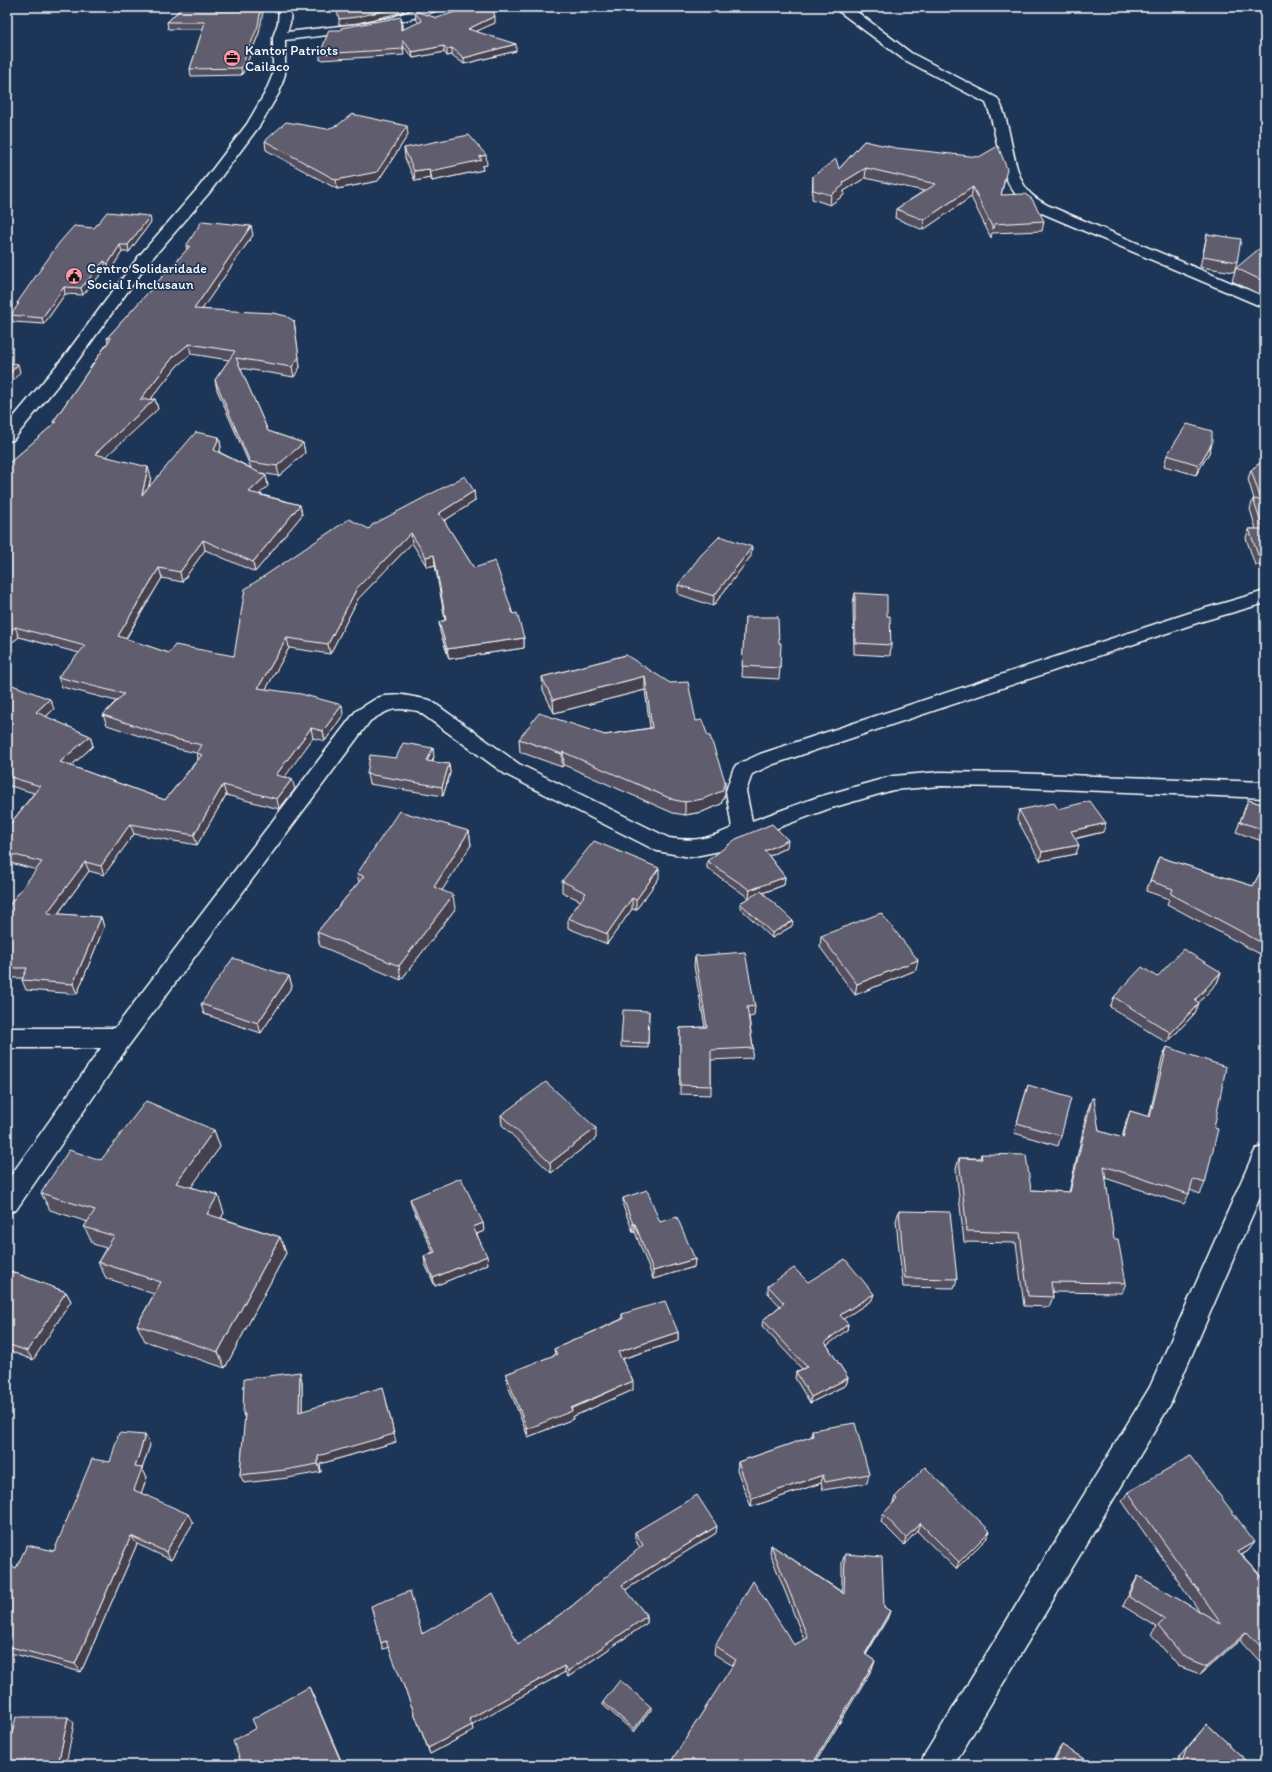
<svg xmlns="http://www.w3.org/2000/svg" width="1272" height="1772" viewBox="0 0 1272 1772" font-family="Itim,sans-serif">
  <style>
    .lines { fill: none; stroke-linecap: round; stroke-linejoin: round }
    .street-casing { stroke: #fff; stroke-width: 3 }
    .street { fill: #1d3557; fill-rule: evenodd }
    .wall { fill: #53505f; stroke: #fff; fill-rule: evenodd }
    .shaded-wall { fill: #44414d; stroke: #fff }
    .building { fill: #615d6e; stroke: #fff }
    .labels { text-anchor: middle; stroke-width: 3.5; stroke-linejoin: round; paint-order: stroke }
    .far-poi-label { font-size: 14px; fill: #fff; stroke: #1d3557; text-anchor: start }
  </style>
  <rect width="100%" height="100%" fill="#1d3557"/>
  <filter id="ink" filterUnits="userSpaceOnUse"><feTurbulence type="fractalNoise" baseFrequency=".025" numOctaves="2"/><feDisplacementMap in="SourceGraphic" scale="8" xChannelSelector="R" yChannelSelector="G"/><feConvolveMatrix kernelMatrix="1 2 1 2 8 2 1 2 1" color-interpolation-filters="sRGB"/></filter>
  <g filter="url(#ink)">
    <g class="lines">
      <g class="street-casing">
        <g id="street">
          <path d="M279,7H291L290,23L287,32L358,24L393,17L422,7H439L437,10C388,29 337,34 285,40V74L279,93L260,125L209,193L149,262L75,364L13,440L7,441V425L63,358L139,256L199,187L247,124L265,93L273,74V37L278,23Z"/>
          <path d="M833,7H848L856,11L911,53L997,98C1013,122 1010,171 1029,192C1034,198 1041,201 1047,205L1265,297V308L1037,211C1031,207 1024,204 1019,198C996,174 999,133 986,103L903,59Z"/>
          <path d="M1265,591V603L1203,621L774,764L752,774L746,791L752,821L815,798L893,776L940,772L1011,773L1265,782V798L1011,787L940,786L893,790L828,809L751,838L725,850L690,857L657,851L505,774L418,711C393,707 391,708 370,721L129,1045L16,1210L7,1213V1181L101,1048H7V1028H115L356,711L377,698L384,696L403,695L430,700L519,764L669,838C696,842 707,839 732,828L726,791L733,770L736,765L760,754L1189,613Z"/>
          <path d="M1265,1146V1186L1170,1405L954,1765H920L925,1754L1150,1387L1252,1157L1256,1149Z"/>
        </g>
      </g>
      <use href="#street" class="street"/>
    </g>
    <g class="wall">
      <path d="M183,7L259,33L242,75L191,76L190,69L203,29H168L167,22Z"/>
      <path d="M415,13L437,18L495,23L476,31L516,51L464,64L452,55L447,56L444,52L413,58L403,46L404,55L320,60V54L341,30L402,23V30L419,23L416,19Z"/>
      <path d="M327,129L408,135L378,181L337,189L266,150L265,141Z"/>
      <path d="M864,141L1005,179L1001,195L1044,221L1042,231L992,233L991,238L971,197L923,230L895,218L896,209L924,191L865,178L844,191V195L830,205L812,199L813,176L839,169Z"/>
      <path d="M404,148L487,165L482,166L483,170L432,181L430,178L415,181L405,158Z"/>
      <path d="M151,222L129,252H122L110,271L106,268L83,295L65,294L44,324L13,322L11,315L18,306L17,303L94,228Z"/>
      <path d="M1207,234L1237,262L1234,272L1200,267Z"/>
      <path d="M253,235L202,309L294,321L300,367L294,377L240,368L268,431L303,443L305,453L279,476L261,473L266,476L268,486L259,494L300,505L302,515L255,572L205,550L182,582L162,578L126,639L169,653L234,656L369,529L474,491L475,501L444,521L474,568L513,614L524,638V648L449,659L440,632L439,622L445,620L435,565L427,567L412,543L358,599L330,654L289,648L266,689L343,715L325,741L313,738L284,777L295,789L279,809L226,795L197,845L134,834L104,875L89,871L58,914L101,917L104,927L77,994L26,990L22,980L23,978H7V908L37,870L7,862V828L34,793L7,785V683L54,709L46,717L90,736L93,746L71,766L165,800L198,759L197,753L178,749L107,725L103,715L116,701L62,687L58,677L79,653L19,637L10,644L7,643V465L54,424L53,422L108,342L107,338L187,250L186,246ZM191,354L229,360L215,380L217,390L251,468L219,452L221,447L219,437L149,487L151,477L106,456L158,409L155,399L150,400L177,366Z"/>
      <path d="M1265,250V297L1232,281L1236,268Z"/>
      <path d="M1212,443L1209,453L1196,475L1164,466L1167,455Z"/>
      <path d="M1265,459V565H1255L1246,538L1249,529H1256L1250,509L1253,499H1254L1248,479L1251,470Z"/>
      <path d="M751,556L713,606L678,594V585Z"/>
      <path d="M855,593L887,616L891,645L890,656L854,654L853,603Z"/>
      <path d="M745,617L779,643L780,668L779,679L742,677Z"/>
      <path d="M626,655L696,721L725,794L721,804L702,812L685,815L673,813L564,765L562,767L520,752L519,739L605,735L650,728L645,690L554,713L543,690L542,677Z"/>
      <path d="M434,757L432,762L449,764L450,773L443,796L369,784L367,774Z"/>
      <path d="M1248,800L1265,805V842L1236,832Z"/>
      <path d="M1058,809L1103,832L1075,839L1076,854L1040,861L1017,819L1019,810Z"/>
      <path d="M469,831L471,845L442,890L455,909L401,980L320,946L317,932L359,882L357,874Z"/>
      <path d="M787,847L769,856L785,877L784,885L763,893L792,926L772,938L740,908V903L749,898L707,868V861Z"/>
      <path d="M1159,857L1253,886L1265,863V948L1260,954L1167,904L1169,899L1146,891Z"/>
      <path d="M659,878L636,910L632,909L607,944L568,928V918L581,901L562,892V881Z"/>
      <path d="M821,936L916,970L855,995L820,947Z"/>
      <path d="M695,956L755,1006L754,1016L749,1017L753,1048L752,1058L711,1060V1095L680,1094V1028L705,1027L694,966Z"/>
      <path d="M1221,972L1217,983L1198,1002L1195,1013L1167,1043L1110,1007L1114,997L1157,977Z"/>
      <path d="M289,976L292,986L261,1033L204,1014L201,1004Z"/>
      <path d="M649,1011L648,1048L621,1047V1042Z"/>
      <path d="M1167,1047L1214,1128L1205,1183L1200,1194L1190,1190L1189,1194L1184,1204L1105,1178L1114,1239L1126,1283L1122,1293L1052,1292L1053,1297L1049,1307L1024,1306L1016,1243L964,1242L956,1169L959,1158H980L981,1154L1031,1190L1069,1192L1088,1109L1092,1098L1099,1131L1122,1138L1126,1122L1130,1111L1149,1117L1162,1058Z"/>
      <path d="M1028,1085L1061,1136L1058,1146L1014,1133Z"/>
      <path d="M501,1115L596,1138L551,1173L502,1125Z"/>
      <path d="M214,1130L220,1147L191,1187L218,1195L224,1213L221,1218L280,1237L286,1253L225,1368L145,1341L137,1325L154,1294L106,1278L98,1262L106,1248L93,1244L84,1227L88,1222L50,1210L41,1193L101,1160Z"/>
      <path d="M623,1198L695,1259L694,1267L653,1279L635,1232H633L623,1206Z"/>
      <path d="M410,1199L483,1223L484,1231L477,1234L488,1264L435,1286L425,1264L424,1256L433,1252L412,1207Z"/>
      <path d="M899,1211L957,1279L954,1288L903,1287L896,1221Z"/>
      <path d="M7,1270L66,1292L71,1301L33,1360L7,1350Z"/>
      <path d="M808,1282L872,1300L843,1319L848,1324L847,1330L827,1345L848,1378L846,1385L810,1403L795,1378L796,1372L802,1369L762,1326L763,1320L780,1306L768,1293V1286Z"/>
      <path d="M622,1314L678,1332V1341L622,1359L633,1390L572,1417L573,1419L528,1437L507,1383L506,1374L555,1355L554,1349L622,1319Z"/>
      <path d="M1265,1331V1347L1258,1343Z"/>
      <path d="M302,1381V1412L396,1442L320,1464L321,1472L288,1478L244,1483L240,1475L245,1419L243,1414Z"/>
      <path d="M812,1430L869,1474L867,1483L823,1490L821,1483L751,1507L737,1470L738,1462L811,1437Z"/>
      <path d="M150,1445L142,1469L147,1477L141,1493L193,1523L171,1560L137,1544L81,1672L7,1652V1565L16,1568L54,1551L110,1462Z"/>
      <path d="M1128,1492L1255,1542L1248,1551L1242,1555L1265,1580V1667L1240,1640L1200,1674L1178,1666L1151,1634L1157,1627L1123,1606L1133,1585L1138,1576L1200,1612L1122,1501Z"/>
      <path d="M895,1497L990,1531L986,1539L956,1569L917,1531L904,1545L881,1522L883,1514L892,1505Z"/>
      <path d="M635,1532L716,1533L625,1590L647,1616V1623L568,1677L565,1672L472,1724L473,1731L430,1754L389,1647L383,1649L422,1633L518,1644L572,1606L640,1548L635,1539Z"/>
      <path d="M771,1545L842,1592V1562L845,1554L884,1607L890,1611L887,1619L866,1655L875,1661L872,1669L814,1765H671L672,1760L733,1666L714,1654L715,1646L794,1645L804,1640L770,1553Z"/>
      <path d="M603,1702L651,1710L634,1732L603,1705Z"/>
      <path d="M1207,1724L1251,1765H1177L1180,1756Z"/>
      <path d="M1062,1745L1093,1765H1051L1058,1751Z"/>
    </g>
    <g class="shaded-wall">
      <path d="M261,7H264L259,33L242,75L241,68Z"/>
      <path d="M401,7H403V12L358,23L339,25V19Z"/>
      <path d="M495,16V23L468,35V29Z"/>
      <path d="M401,17L402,23L401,36Z"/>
      <path d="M516,44V51L464,64V58Z"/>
      <path d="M444,46V52L413,58L412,52Z"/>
      <path d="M452,48V55L447,56V49Z"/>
      <path d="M407,126L408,135L378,181L337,189L336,180Z"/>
      <path d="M486,155L487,165L482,166L483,170L432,181L431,171L479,157Z"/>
      <path d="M866,168L865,178L844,191V195L830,205L831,195L843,182Z"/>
      <path d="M429,169L430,178L415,181L414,171Z"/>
      <path d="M973,187L971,197L923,230L924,220Z"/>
      <path d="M150,216L151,222L129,252L128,245Z"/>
      <path d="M251,226L253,235L196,318L194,309Z"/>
      <path d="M120,245L122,252L110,271L108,264Z"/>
      <path d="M104,261L106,268L83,295L81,288Z"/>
      <path d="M64,287L65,294L44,324L42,318Z"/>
      <path d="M294,321L300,367L294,377L292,367Z"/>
      <path d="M189,344L191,354L177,366L142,410L140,400L174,356Z"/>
      <path d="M18,364L20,372L7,388V377Z"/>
      <path d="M155,399L158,409L98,464L95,454Z"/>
      <path d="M219,437L221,447L217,460L214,450Z"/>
      <path d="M303,443L305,453L279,476L277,466Z"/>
      <path d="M1212,443L1209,453L1196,475L1199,465Z"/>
      <path d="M148,467L151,477L144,505L142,495Z"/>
      <path d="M266,476L268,486L251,502L249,492Z"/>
      <path d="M474,491L475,501L439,524L438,514Z"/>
      <path d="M300,505L302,515L255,572L253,562Z"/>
      <path d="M411,533L412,543L358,599L330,654L328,644L357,588Z"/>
      <path d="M203,540L205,550L182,582L180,572Z"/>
      <path d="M752,547L751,556L713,606L714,596Z"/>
      <path d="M434,555L435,565L427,567L426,557Z"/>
      <path d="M159,568L162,578L121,646L118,636Z"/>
      <path d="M15,627L19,637L10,644L7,634Z"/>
      <path d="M287,638L289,648L261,698L258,688Z"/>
      <path d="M524,638V648L449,659L447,649Z"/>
      <path d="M645,676V690L554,713L553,700Z"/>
      <path d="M50,699L54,709L40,722L36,712Z"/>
      <path d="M342,705L343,715L325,741L323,731Z"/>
      <path d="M311,728L313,738L279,785L276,775Z"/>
      <path d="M90,736L93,746L64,772L60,762Z"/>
      <path d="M433,748L434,757L428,770L427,761Z"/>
      <path d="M563,752L564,765L562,767V754Z"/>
      <path d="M449,764L450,773L443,796L442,787Z"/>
      <path d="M292,779L295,789L279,809L277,799Z"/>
      <path d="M725,781V794L721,804L702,812L685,815V802Z"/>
      <path d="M223,785L226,795L197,845L194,835Z"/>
      <path d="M1106,823L1103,832L1068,840L1071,831Z"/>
      <path d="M130,824L134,834L104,875L101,866Z"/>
      <path d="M469,831L471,845L436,900L434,887Z"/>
      <path d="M788,840L787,847L765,858V851Z"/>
      <path d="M1079,845L1076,854L1040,861L1042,852Z"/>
      <path d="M85,862L89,871L51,923L47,913Z"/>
      <path d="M659,868V878L636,910V900Z"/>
      <path d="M785,877L784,885L749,898L750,890Z"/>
      <path d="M453,895L455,909L401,980L399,966Z"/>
      <path d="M632,898V909L607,944V934Z"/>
      <path d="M101,917L104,927L77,994L73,984Z"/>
      <path d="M793,921L792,926L772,938V933Z"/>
      <path d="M1265,943V948L1260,954L1264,944Z"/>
      <path d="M918,960L916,970L855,995L857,984Z"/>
      <path d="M1221,972L1217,983L1191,1011L1195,1000Z"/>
      <path d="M289,976L292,986L261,1033L258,1023Z"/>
      <path d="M1199,1003L1195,1013L1167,1043L1171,1033Z"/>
      <path d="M596,1128V1138L551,1173L550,1163Z"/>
      <path d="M214,1130L220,1147L182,1200L176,1183Z"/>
      <path d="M218,1195L224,1213L213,1231L207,1214Z"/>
      <path d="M483,1223L484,1231L474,1235L473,1227Z"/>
      <rect x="633" y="1224" width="2" height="8"/>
      <path d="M280,1237L286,1253L225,1368L218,1352Z"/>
      <path d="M487,1256L488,1264L435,1286L433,1278Z"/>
      <path d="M695,1259L694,1267L653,1279V1271Z"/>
      <path d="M66,1292L71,1301L33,1360L27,1351Z"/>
      <path d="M874,1294L872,1300L839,1322L840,1315Z"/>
      <path d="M848,1324L847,1330L824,1348L825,1342Z"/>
      <path d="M678,1332V1341L618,1360V1352Z"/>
      <path d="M300,1372L302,1381V1420L299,1412Z"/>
      <path d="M848,1378L846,1385L810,1403L811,1397Z"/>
      <path d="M633,1381V1390L572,1417L573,1419L528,1437L527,1429Z"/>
      <path d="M385,1396L396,1442L320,1464L321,1472L318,1464V1456Z"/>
      <path d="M145,1435L150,1445L142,1469L147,1477L139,1499L134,1490L135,1467Z"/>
      <path d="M823,1475L821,1483L751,1507L752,1499Z"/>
      <path d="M188,1514L193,1523L171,1560L166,1552Z"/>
      <path d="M920,1523L917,1531L904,1545L906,1538Z"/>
      <path d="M717,1526L716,1533L622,1592V1585Z"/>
      <path d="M990,1531L986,1539L956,1569L959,1562Z"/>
      <path d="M131,1536L137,1544L81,1672L75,1664Z"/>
      <path d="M1255,1542L1248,1551L1231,1561L1238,1552Z"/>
      <path d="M890,1611L887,1619L862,1661L865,1654Z"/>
      <path d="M647,1616V1623L568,1677V1671Z"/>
      <path d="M1247,1632L1240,1640L1200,1674L1207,1666Z"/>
      <path d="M386,1641L389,1647L383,1649L381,1643Z"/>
      <path d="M875,1661L872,1669L814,1765H812Z"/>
      <path d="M564,1666L565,1672L471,1725L469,1719Z"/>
      <path d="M309,1687L312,1693L343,1765H336Z"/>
      <path d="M651,1707V1710L634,1732V1729Z"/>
      <path d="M68,1717L74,1723L66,1765H58Z"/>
      <path d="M472,1725L473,1731L430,1754L428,1748Z"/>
    </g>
    <g class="building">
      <path d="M183,7H261L258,26L241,68L190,69L205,22H167Z"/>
      <path d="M336,7H401L357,17L339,19Z"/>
      <path d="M470,7H491L495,16L468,29L516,44L464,58L452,48L447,49L444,46L412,52L403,40V49L320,54L329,30H341V28L401,17V30L422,21L415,13L418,12L437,18Z"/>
      <path d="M352,114L407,126L377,172L336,180L265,141L286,122L327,129L338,125Z"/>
      <path d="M469,135L486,155L479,157L482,160L431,171L429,169L414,171L404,148Z"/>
      <path d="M864,141L896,148L979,157L998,146L1007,169L1001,195L1025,194L1032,199L1044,221L994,224L993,229L973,187L924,220L896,209L936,184L866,168L843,182L844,185L831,195L813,190V176L836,159L839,169Z"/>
      <path d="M107,212L150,216L128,245H120L108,264L104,261L81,288L64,287L42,318L11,315L19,303H17L59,243L74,226L94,228Z"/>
      <path d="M202,221L251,226L194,309L273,313L286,316L294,321L299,357L292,367L236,358L268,431L303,443L277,466L250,462L215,380L235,351L189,344L174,356L140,400L155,399L95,454L148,467L142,495L196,432L219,437L214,450L266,476L249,492L300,505L253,562L203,540L180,572L159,568L118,636L169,653L175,645L234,656L245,589L349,519L369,529L372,525L465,476L474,491L438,514L441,516L474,568L495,561L513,614L517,613L524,638L447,649L439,622L446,620L434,555L426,557L411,533L357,588L328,644L287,638L258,688L301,694L342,705L323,731L311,728L276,775L292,779L277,799L223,785L194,835L130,824L101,866L85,862L47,913L101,917L73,984L22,980L27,968H7V908L42,862L7,853V828L40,786L7,776V683L50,699L36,712L90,736L60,762L165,800L202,755L197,753L202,745L175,739L103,715L124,694L58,677L85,646L15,627L7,634V465L56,422H53L111,338H107L190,246H186Z"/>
      <path d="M1207,234L1241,239L1237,262L1203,256Z"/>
      <path d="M1260,248L1265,250V282L1236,268Z"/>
      <path d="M7,362L18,364L7,377Z"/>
      <path d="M1187,424L1212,431V443L1199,465L1167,455Z"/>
      <path d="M1265,459V555H1258L1249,529H1263L1253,499L1261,500L1251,470Z"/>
      <path d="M720,536L752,547L714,596L678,585L701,555Z"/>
      <path d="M855,593L887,595V616H890L891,645L855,643Z"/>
      <path d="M745,617H778L779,643H781L780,668L742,666Z"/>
      <path d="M626,655L670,683L688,682L696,721L702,720L708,736H710L725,781L722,791L703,799L685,802L674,800L563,752L562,754L519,739L539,713L605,735L652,728L645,676L553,700L542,677Z"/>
      <path d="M403,743L433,748L427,761L449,764L442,787L367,774L370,755L396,758Z"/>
      <path d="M1248,800L1265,805V830L1240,822Z"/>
      <path d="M1090,801L1106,823L1071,831L1079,845L1042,852L1019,810L1054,803L1058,809Z"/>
      <path d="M399,811L469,831L434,887L453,895L399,966L317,932L364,876L357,874Z"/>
      <path d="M772,824L788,840L765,851L785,877L750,890L707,861L736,839Z"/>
      <path d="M594,841L659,868L636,900L632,898L607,934L568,918L586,893L562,881Z"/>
      <path d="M1159,857L1253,886L1265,863V943L1264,944L1171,894L1173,889L1150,881Z"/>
      <path d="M761,891L793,921L772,933L740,903Z"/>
      <path d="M881,913L918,960L857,984L821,936Z"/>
      <path d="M1183,949L1221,972L1195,1000L1199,1003L1171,1033L1114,997L1142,967L1157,977Z"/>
      <path d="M745,952L755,1006L747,1007L753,1048L711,1050V1086L680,1085V1028L707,1027L695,956Z"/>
      <path d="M233,958L289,976L258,1023L201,1004Z"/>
      <path d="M623,1010L649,1011L648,1043L621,1042Z"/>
      <path d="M1167,1047L1226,1067L1214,1128L1218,1129L1205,1183L1193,1179L1189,1194L1104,1166L1114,1239H1118L1126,1283L1051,1282L1053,1297L1028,1296L1020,1233L967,1231L959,1158L982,1159L981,1154L1026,1155L1031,1190L1070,1192L1092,1098H1094L1099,1131L1123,1138L1130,1111L1150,1117Z"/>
      <path d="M546,1082L596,1128L550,1163L501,1115Z"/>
      <path d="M1028,1085L1071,1098L1061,1136L1017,1123Z"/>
      <path d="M146,1101L214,1130L176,1183L218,1195L207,1214L280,1237L218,1352L137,1325L161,1282L98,1262L114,1236L84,1227L95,1210L41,1193L69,1150L101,1160Z"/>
      <path d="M461,1178L483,1223L473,1227L487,1256L433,1278L424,1256L435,1252L410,1199Z"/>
      <path d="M647,1190L660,1222L677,1217L695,1259L653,1271L635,1224H633L623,1198Z"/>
      <path d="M899,1211L950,1212L957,1279L905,1278Z"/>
      <path d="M845,1259L874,1294L840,1315L848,1324L825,1342L848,1378L811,1397L796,1372L807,1367L763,1320L784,1303L768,1286L794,1268L808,1282Z"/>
      <path d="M7,1270L66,1292L27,1351L7,1344Z"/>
      <path d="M665,1301L678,1332L618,1352L633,1381L571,1408L572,1411L527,1429L506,1374L557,1354L554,1349L623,1319L622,1314Z"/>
      <path d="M300,1372L299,1412L383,1387L394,1434L318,1456V1464L285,1470L240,1475L245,1414H243L244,1379Z"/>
      <path d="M855,1423L869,1474L825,1482L823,1475L752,1499L738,1462L813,1436L812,1430Z"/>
      <path d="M119,1433L145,1435L135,1467L142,1468L134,1490L188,1514L166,1552L131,1536L75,1664L7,1646V1565L16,1568L27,1545L54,1551L92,1459L110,1462Z"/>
      <path d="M1190,1456L1255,1542L1238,1552L1265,1580V1651L1247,1632L1207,1666L1184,1657L1158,1626L1165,1619L1129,1597L1138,1576L1222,1624L1128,1492Z"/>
      <path d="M925,1467L990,1531L959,1562L920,1523L906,1538L883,1514L897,1499L895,1497Z"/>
      <path d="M697,1495L717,1526L622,1585L647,1616L568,1671L564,1666L469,1719L472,1725L428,1748L386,1641L381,1643L371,1606L410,1591L422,1634L493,1593L518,1644L572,1606L643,1545L635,1532Z"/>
      <path d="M771,1545L844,1594L845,1554L882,1557L884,1607L890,1611L865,1654L875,1661L812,1765H678L672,1760L736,1660L715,1646L753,1581L794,1645L808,1638Z"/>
      <path d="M620,1680L651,1707L634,1729L603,1702Z"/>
      <path d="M309,1687L341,1762L336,1765H242L233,1741L256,1728L252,1719Z"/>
      <path d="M16,1717H68L58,1765H7V1756Z"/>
      <path d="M1207,1724L1251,1765H1181L1186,1750Z"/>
      <path d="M1062,1745L1093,1765H1053Z"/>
    </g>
  </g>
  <defs>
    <g id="office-disc" transform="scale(0.9)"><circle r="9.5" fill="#ff9aa2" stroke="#1d3557"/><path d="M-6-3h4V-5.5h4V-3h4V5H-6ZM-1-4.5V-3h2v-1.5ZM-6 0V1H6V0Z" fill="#111"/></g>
    <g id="civic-disc" transform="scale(0.9)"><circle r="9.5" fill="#ff9aa2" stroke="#1d3557"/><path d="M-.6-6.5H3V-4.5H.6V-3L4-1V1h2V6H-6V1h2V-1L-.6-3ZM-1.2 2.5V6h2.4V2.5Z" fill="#111"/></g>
  </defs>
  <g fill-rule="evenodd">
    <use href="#office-disc" x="232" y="58"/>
    <use href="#civic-disc" x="74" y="276"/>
  </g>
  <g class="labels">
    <g class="far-poi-label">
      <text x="245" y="55">Kantor Patriots<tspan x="245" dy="16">Cailaco</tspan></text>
      <text x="87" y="273">Centro Solidaridade<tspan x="87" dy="16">Social I Inclusaun</tspan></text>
    </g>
  </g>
  <rect width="1272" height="1772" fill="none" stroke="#1d3557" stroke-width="24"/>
  <rect x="12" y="12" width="1248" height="1748" fill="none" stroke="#fff" stroke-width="1.5" filter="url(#ink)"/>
</svg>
